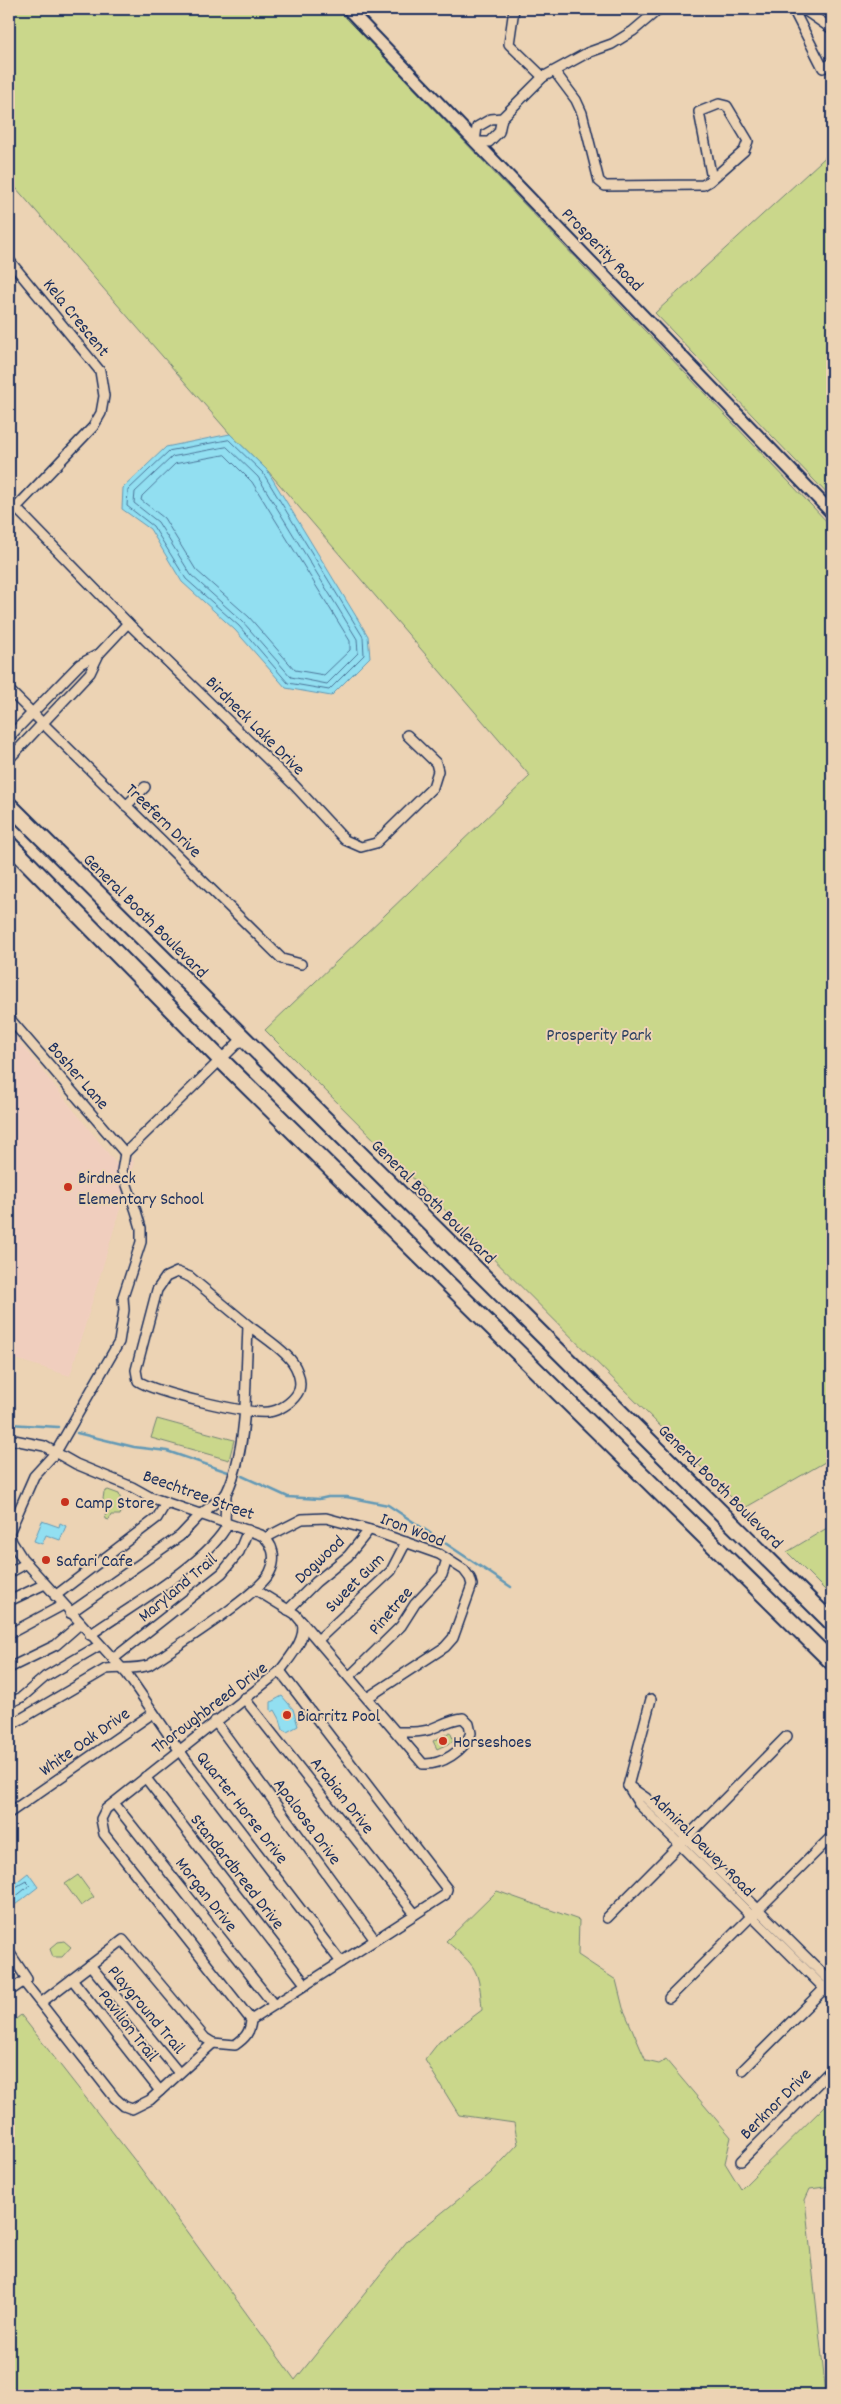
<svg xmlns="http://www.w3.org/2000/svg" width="841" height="2404" viewBox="0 0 841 2404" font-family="Dekko,sans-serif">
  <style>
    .built { fill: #f0cebe }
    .green { fill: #cad78b; stroke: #728374 }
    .water { fill: #92dff1; stroke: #6299b6 }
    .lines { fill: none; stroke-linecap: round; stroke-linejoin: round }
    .shore { stroke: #4b7599; stroke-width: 1 }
    .stream { stroke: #6299b6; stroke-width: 2.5 }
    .street-casing { stroke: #1b2f5e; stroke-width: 12 }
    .secondary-casing { stroke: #1b2f5e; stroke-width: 15 }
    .highway-casing { stroke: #1b2f5e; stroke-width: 19 }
    .street { stroke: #ecd3b4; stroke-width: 9 }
    .secondary { stroke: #ecd3b4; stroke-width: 11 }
    .highway { stroke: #ecd3b4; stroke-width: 15 }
    .poi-dot { fill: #c8321e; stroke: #ecd3b4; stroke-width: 2 }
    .labels { text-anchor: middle; stroke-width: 4; stroke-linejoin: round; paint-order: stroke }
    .street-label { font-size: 18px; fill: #1b2f5e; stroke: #ecd3b4 }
    .park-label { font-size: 18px; fill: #2c4062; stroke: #ecd3b4 }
    .poi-label { font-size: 18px; fill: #1b2f5e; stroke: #ecd3b4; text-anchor: start }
  </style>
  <rect width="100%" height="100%" fill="#ecd3b4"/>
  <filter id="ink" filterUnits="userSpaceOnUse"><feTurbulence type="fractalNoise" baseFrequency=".02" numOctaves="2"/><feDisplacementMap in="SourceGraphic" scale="10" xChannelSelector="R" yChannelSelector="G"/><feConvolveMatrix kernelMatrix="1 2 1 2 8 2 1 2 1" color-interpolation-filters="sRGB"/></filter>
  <g filter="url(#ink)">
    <path class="built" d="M9,1029L120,1168L131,1158L134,1162L70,1376L9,1357Z"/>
    <g class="green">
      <path d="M9,9H338L832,527V1458L743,1509L265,1030L530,776L267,470L230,434L9,180Z"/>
      <path d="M832,151V499L655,313Z"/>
      <path d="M157,1419L234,1440L229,1460L151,1438Z"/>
      <path d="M108,1490L119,1494L123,1507L120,1515H111L109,1520L106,1519L105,1515L107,1514C101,1507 103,1500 104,1492Z"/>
      <path d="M832,1525V1597L787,1552Z"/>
      <path d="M450,1732L454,1741L437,1749L433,1741Z"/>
      <path d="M78,1875L94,1897L81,1906L65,1884Z"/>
      <path d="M497,1891L579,1920L578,1955L616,1980L623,2008L646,2061L659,2064L666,2060L731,2137L725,2163L741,2189L832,2099V2186L810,2189L805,2200L826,2395H9V2010L16,2019L21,2015L136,2162L295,2380L408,2240L490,2174L518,2144L514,2123L459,2115L425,2060L439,2042L482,2010C479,1969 477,1967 446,1941Z"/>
      <path d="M64,1941L71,1947L62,1957H53L50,1949L58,1942Z"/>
    </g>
    <g class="water">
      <path d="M230,434L267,470L368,636L370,657L331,696L286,688L235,630L182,582L150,529L122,509L123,488L166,447Z"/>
      <path d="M42,1521L59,1527L60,1523L66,1526L60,1540L46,1535L42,1544L34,1541Z"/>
      <path d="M282,1696L293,1709L298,1726L287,1732L283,1730L280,1719L275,1710L272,1712L271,1710V1702Z"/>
      <path d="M28,1873L38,1887L11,1908L9,1905V1888Z"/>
    </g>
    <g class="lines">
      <g class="shore">
        <path d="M229,440L263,473L363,637L364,655L329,690L288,683L239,626L186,579L153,526L127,506L128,490L169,451Z"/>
        <path d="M227,447L258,477L357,639L358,653L327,684L291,677L243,622L191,575L158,522L134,503L135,492L172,457Z"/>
        <path d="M225,455L252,482L350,641V650L324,675L295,670L249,617L196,570L164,518L141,500L142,496L175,464Z"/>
        <path d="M9,1891L26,1881L30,1885L9,1902"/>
      </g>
      <g class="stream">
        <path d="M9,1424L58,1427"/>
        <path d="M77,1433L134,1447L167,1451L228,1472"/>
        <path d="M242,1476L288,1497L319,1499L328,1497H347L388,1505L511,1587"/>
      </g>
      <g class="street-casing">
        <g id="street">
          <path d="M514,9L509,44L543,77"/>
          <path d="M793,9L823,68L832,63"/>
          <path d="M803,9L832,29"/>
          <path d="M555,72L576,100L582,113L599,181L605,186L703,185L710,181L744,151L748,141L727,106L719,104L699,112L712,179"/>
          <path d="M502,118L491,119L477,127L475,142H489L499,132L502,118L543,77L587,53L612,44L633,31L659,9"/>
          <path d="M9,260L100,371L104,396L101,413L93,427L9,515"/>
          <path d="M16,508L128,623L295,786L345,840L361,847L376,843L433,787L438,771L436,763L407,735"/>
          <path d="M9,690L282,959L301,964"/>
          <path d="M9,737L80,664L99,654"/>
          <path d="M9,759L90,673L99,654L128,623"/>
          <path d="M126,806L145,787"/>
          <path d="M9,1018L125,1153"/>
          <path d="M9,1439L44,1446L76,1464L132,1487L150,1497L261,1535C273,1543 277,1558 270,1572C260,1594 174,1648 149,1665C135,1670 121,1667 106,1669L9,1726"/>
          <path d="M226,1494C239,1468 243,1437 245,1407L248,1325L190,1277L177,1272L166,1277L157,1290L136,1370L138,1381C157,1393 246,1414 268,1412C279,1411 291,1403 297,1394C304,1384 297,1367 290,1359C279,1346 261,1335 248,1325"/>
          <path d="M9,1533L34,1476L56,1452L119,1342L124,1310L123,1297L141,1242V1228L136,1211L122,1171L125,1153L243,1038"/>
          <path d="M9,1533L12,1542L22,1558L127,1674L186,1760L341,1962"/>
          <path d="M265,1538L302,1519L326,1518L374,1531L439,1554L464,1570L470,1578L472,1585L453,1638L445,1647L367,1698"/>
          <path d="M9,1573L27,1563"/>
          <path d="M256,1590L295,1614L423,1764C442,1765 464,1751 471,1733L469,1724L463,1718C450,1719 440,1726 428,1730C417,1733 407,1732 396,1732"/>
          <path d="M55,1596L157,1518L166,1503"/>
          <path d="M9,1601L45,1584"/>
          <path d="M288,1610L316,1582L348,1556L369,1530"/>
          <path d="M70,1613L180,1536L200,1515L226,1494L225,1523"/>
          <path d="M9,1634L63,1605"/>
          <path d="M90,1635C128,1608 208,1563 228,1524"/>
          <path d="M318,1640L391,1571L406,1542"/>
          <path d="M113,1659L222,1573L239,1552L248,1530"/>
          <path d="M9,1668L56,1645L80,1624"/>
          <path d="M280,1671C290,1657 307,1639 302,1622"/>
          <path d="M349,1677L401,1626L415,1604L442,1575L447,1559"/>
          <path d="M244,1698L415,1914"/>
          <path d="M9,1703L22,1697L45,1677L100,1645"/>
          <path d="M215,1721L375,1940"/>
          <path d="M145,1777L306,1985"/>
          <path d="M628,1786L639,1804L832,1996"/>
          <path d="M628,1786L651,1699"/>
          <path d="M630,1787L646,1798L832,1983"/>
          <path d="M114,1803L274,2005"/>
          <path d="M9,1813L153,1713"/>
          <path d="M607,1918L787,1736"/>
          <path d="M9,1952L27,1979L14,1988L9,1984"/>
          <path d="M90,1965L179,2073"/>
          <path d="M72,1979L160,2091"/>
          <path d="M24,1982L115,2098L124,2106L132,2109L150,2100L213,2043L205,2038L123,1940L42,2002"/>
          <path d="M669,1998L832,1836"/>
          <path d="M213,2043L235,2045C245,2038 250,2033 251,2020L104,1834L101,1819L106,1809L280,1671L447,1889L445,1895L251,2020"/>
          <path d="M743,2070L828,1985"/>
          <path d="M741,2161L832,2069"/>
        </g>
      </g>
      <g class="secondary-casing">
        <path id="secondary" d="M348,9L832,513"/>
      </g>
      <g class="highway-casing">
        <g id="highway">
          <path d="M9,805L832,1623"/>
          <path d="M9,844L222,1061L832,1662"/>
        </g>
      </g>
      <use href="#street" class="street"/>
      <use href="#secondary" class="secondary"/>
      <use href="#highway" class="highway"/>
    </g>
  </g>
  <g class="poi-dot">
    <circle cx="68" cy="1187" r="5"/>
    <circle cx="65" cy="1502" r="5"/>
    <circle cx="46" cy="1560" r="5"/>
    <circle cx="287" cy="1715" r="5"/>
    <circle cx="443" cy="1741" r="5"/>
  </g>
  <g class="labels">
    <g class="street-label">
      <text transform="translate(603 249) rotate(46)" y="6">Prosperity Road</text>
      <text transform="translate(77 317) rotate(51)" y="6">Kela Crescent</text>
      <text transform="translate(256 725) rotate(45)" y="6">Birdneck Lake Drive</text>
      <text transform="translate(164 820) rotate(44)" y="6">Treefern Drive</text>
      <text transform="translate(146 915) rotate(45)" y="6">General Booth Boulevard</text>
      <text transform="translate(79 1075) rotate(49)" y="6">Bosher Lane</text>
      <text transform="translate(434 1201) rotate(45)" y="6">General Booth Boulevard</text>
      <text transform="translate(721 1486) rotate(45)" y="6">General Booth Boulevard</text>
      <text transform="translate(199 1494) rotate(20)" y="6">Beechtree Street</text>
      <text transform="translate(413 1529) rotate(21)" y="6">Iron Wood</text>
      <text transform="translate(319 1559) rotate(-43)" y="6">Dogwood</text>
      <text transform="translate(354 1582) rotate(-45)" y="6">Sweet Gum</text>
      <text transform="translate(177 1587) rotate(-40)" y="6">Maryland Trail</text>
      <text transform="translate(390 1610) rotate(-49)" y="6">Pinetree</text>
      <text transform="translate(209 1707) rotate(-37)" y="6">Thoroughbreed Drive</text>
      <text transform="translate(84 1741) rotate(-35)" y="6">White Oak Drive</text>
      <text transform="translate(343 1795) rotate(52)" y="6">Arabian Drive</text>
      <text transform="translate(243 1807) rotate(52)" y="6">Quarter Horse Drive</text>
      <text transform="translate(308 1821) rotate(54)" y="6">Apaloosa Drive</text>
      <text transform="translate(703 1844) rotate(45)" y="6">Admiral Dewey Road</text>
      <text transform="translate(238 1871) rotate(52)" y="6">Standardbreed Drive</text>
      <text transform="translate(207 1894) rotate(52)" y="6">Morgan Drive</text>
      <text transform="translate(147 2009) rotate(50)" y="6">Playground Trail</text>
      <text transform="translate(129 2025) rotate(52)" y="6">Pavilion Trail</text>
      <text transform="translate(775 2103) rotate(-45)" y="6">Berknor Drive</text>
    </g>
    <g class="park-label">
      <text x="599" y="1040">Prosperity Park</text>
    </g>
    <g class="poi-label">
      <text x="78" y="1183">Birdneck<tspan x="78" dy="21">Elementary School</tspan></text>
      <text x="75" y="1508">Camp Store</text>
      <text x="56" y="1566">Safari Cafe</text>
      <text x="297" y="1721">Biarritz Pool</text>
      <text x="453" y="1747">Horseshoes</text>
    </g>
  </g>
  <rect width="841" height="2404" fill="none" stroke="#ecd3b4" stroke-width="30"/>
  <rect x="15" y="15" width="811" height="2374" fill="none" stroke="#1b2f5e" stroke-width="2" filter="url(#ink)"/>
</svg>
